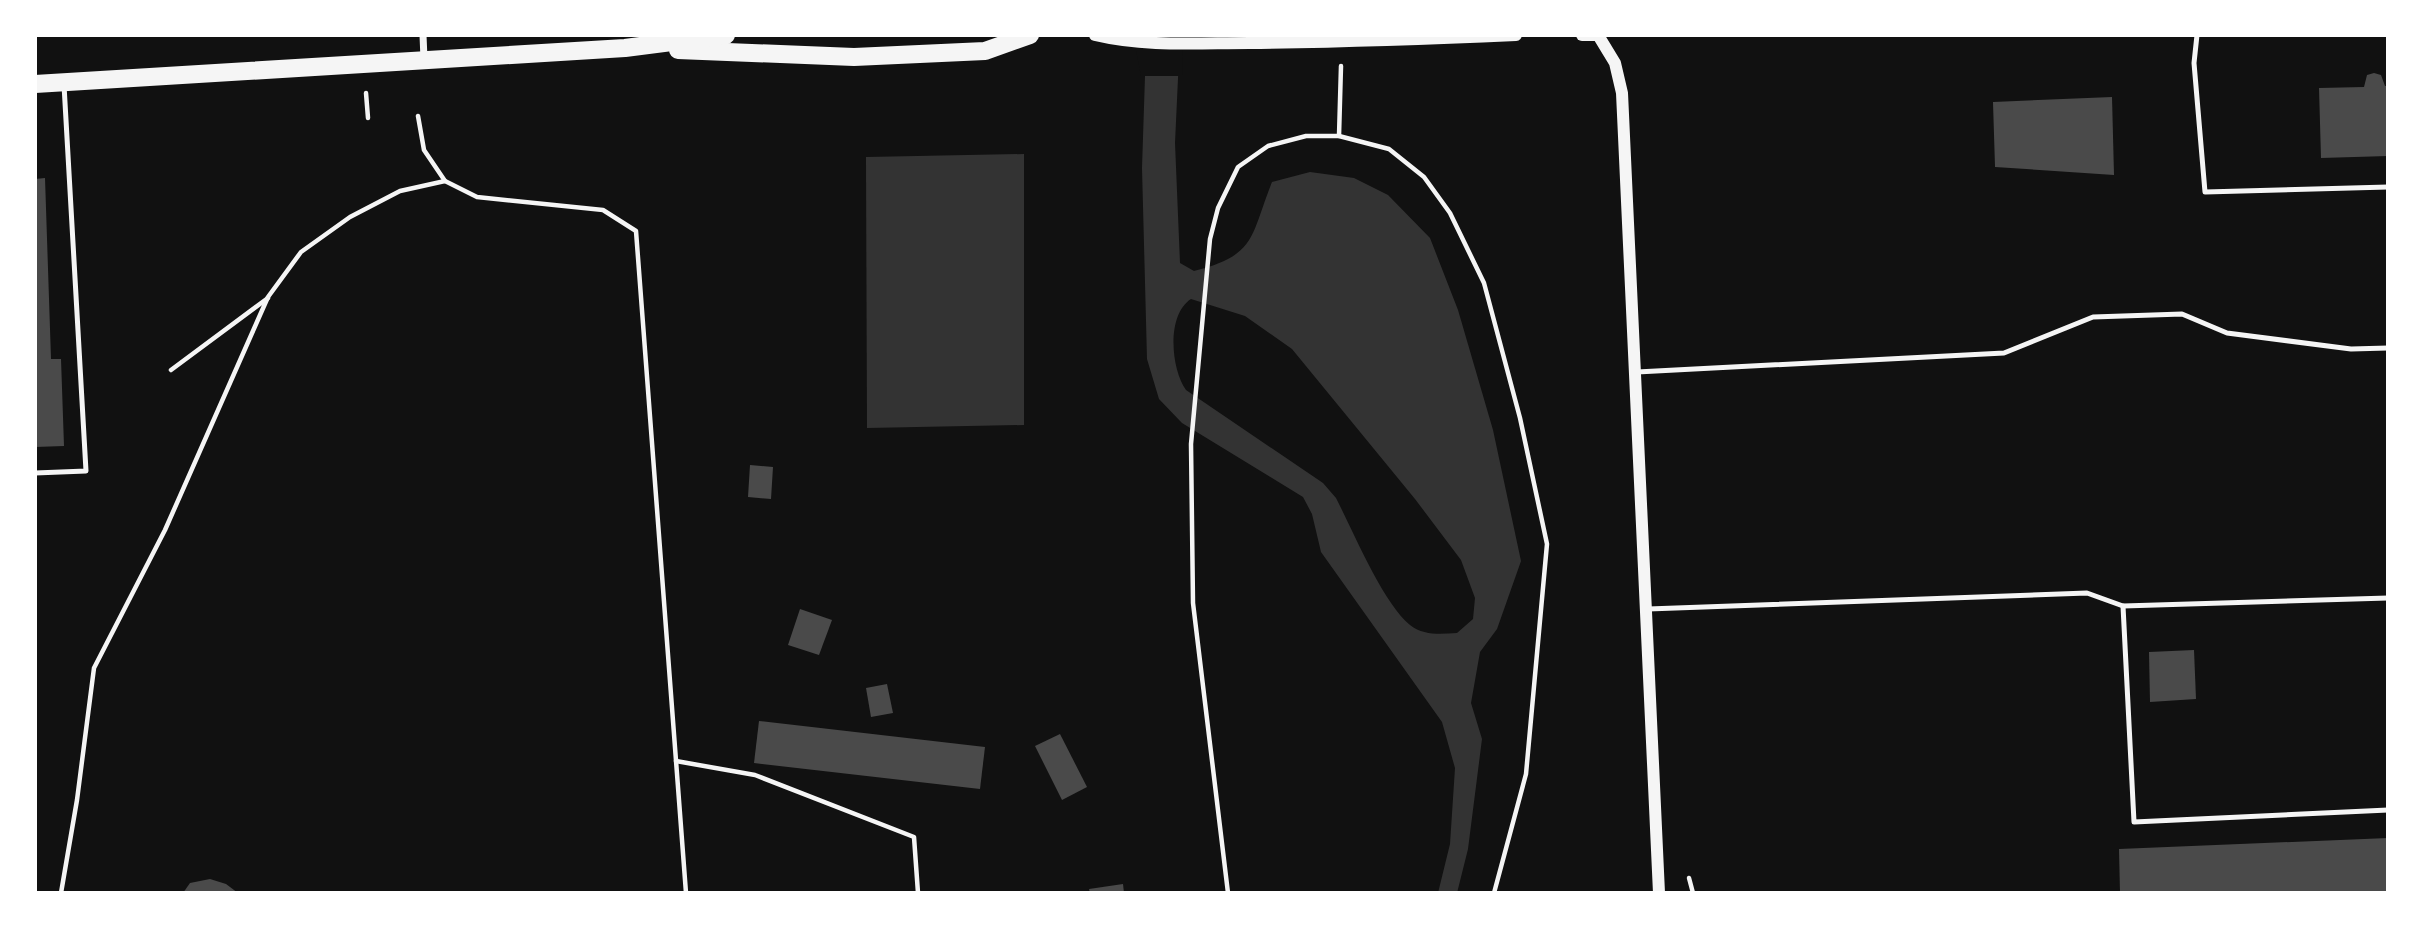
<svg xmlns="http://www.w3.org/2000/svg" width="2423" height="928" viewBox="0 0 2423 928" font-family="Rubik,sans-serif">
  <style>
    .water { fill: #333; fill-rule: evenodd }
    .pier { fill: #111 }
    .building { fill: #4a4a4a }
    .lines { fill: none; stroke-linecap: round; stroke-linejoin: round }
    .path { stroke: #f5f5f5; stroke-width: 4.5 }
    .service { stroke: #f5f5f5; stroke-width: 5 }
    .minor { stroke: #f5f5f5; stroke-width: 7 }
    .tertiary { stroke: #f5f5f5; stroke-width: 12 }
    .primary { stroke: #f5f5f5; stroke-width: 18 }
  </style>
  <rect width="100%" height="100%" fill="#111"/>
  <g class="water">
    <path d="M1136,35H1180L1175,143L1180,263L1194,271C1257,255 1250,237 1272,182L1310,172L1354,178L1388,195L1430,238L1458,310L1493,430L1521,561L1497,629L1480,652L1471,703L1482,739L1468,849L1457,893H1438L1450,844L1455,768L1442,722L1321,552L1312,514L1303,497L1182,423L1159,399L1147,359L1142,168L1145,76ZM1191,299L1245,316L1292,349L1415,499L1461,560L1475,598L1473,619L1457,633C1441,634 1424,636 1410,625C1383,603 1353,531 1336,498L1323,483L1186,390C1171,369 1166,315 1191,299Z"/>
    <path d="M1024,154V425L867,428L866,157Z"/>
  </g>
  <path class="pier" d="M1133,35H1183L1182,76H1141Z"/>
  <g class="building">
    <path d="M2374,73L2381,75L2385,86H2388V156L2321,158L2319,88L2364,87L2367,75Z"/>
    <path d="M2112,97L2114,175L1995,167L1993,102Z"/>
    <path d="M45,178L51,359H61L64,446L35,447V179Z"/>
    <path d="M750,465L773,467L771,499L748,497Z"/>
    <path d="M800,609L832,620L819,655L788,645Z"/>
    <path d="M2194,650L2196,699L2150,702L2149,652Z"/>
    <path d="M887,684L893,713L871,717L866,688Z"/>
    <path d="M759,721L985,747L980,789L754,763Z"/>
    <path d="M1060,734L1087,787L1062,800L1035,746Z"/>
    <path d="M2388,838V893H2120L2119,849Z"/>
    <path d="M210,879L226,884L238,893H183L190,883Z"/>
    <path d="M1123,884L1124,893H1090L1089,889Z"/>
  </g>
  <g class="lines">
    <g class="path">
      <path d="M366,93L368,118"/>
      <path d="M418,116L424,150L445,181L477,197L603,210L636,231L686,893"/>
      <path d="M1339,136L1341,66"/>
      <path d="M171,370L268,298"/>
      <path d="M676,761L755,775L914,837L918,893"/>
      <path d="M1689,878L1693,893"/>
      <path d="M61,893L77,800L94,668L165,530L268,297L301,252L350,217L400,191L445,181"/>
      <path d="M1228,893L1193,603L1191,444L1210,239L1218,208L1238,167L1268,146L1306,136H1339L1389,149L1424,177L1450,213L1484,283L1520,418L1547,544L1526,774L1494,893"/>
    </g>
    <g class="service">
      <path d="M2197,35L2194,63L2205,192L2388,187"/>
      <path d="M1637,372L2004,353L2093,317L2182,314L2227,333L2351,349L2388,348"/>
      <path d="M35,473L86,471L64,85"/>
      <path d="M2123,606L2134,822L2388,810"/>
      <path d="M1648,609L2087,593L2123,606L2388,598"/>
    </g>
    <path class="minor" d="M423,35L424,59"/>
    <g class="tertiary">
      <path d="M1095,35C1145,47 1197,43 1249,43C1338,42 1427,39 1516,35"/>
      <path d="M1582,35H1600"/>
      <path d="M1598,35L1615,63L1622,93L1659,893"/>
    </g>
    <g class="primary">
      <path d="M678,50L854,57L985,51L1030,35"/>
      <path d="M35,84L625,48L726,35"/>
    </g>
  </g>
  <rect width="2423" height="928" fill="none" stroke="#ffffff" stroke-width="74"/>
</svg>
